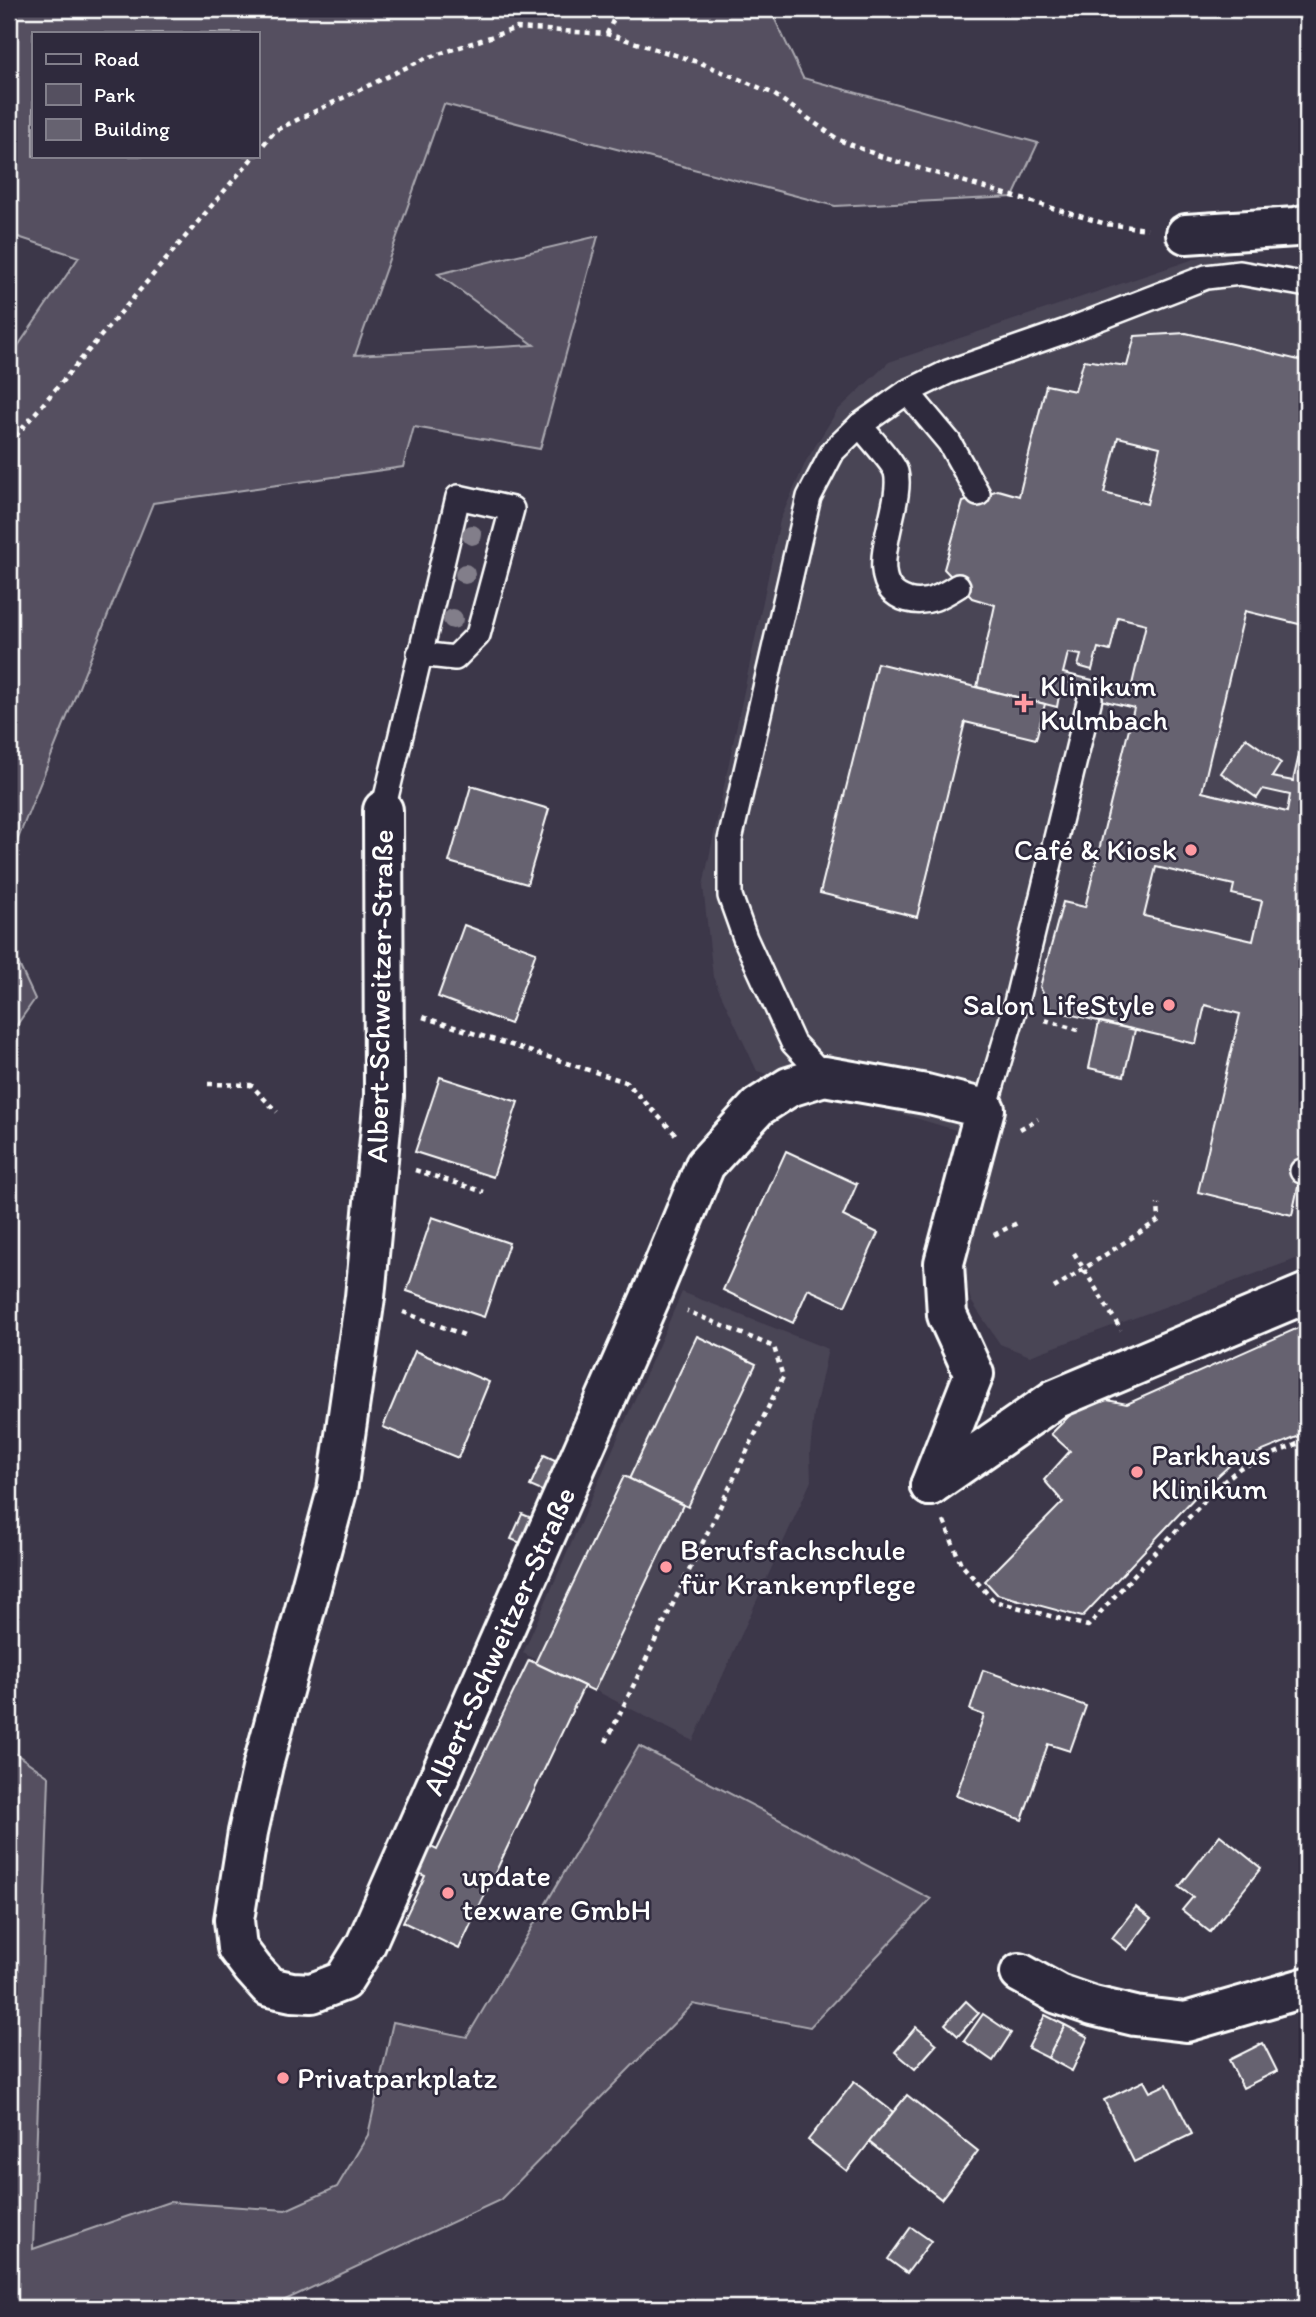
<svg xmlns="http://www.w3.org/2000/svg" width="1316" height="2317" viewBox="0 0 1316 2317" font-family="Itim,sans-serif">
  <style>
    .built { fill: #494455 }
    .green { fill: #555060; stroke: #aaa8b0; stroke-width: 2; fill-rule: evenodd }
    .building { fill: #666270; stroke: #fff; stroke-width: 2; fill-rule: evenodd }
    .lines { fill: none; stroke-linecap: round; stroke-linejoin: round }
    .service-casing { stroke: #fff; stroke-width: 28 }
    .minor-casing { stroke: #fff; stroke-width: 44 }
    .path { stroke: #fff; stroke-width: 4.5; stroke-dasharray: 5 5; stroke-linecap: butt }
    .service { stroke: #2f2a3d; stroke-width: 23 }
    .minor { stroke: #2f2a3d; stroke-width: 38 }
    .tree { fill: #827e8a }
    .poi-dot { fill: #ff9aa2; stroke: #2f2a3d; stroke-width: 2.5 }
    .labels { text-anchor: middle; stroke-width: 5; stroke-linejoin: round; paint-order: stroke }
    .poi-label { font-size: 30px; fill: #fff; stroke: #2f2a3d; text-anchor: start }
    .street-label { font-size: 30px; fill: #fff; stroke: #2f2a3d }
  </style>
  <rect width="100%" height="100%" fill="#3c3749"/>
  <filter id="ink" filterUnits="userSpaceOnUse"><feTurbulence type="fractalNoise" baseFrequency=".0143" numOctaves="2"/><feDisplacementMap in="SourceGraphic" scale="14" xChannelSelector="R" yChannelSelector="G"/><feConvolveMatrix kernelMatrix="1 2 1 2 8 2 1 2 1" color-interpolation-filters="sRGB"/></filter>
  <g filter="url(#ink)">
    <g class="built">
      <path d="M1212,253L1307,271V1255L1030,1356L1000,1344L971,1301L957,1249L959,1131L757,1071L713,977L703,886L780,520L806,461L837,411L889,362Z"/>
      <path d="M682,1292L828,1349L814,1413L810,1452L811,1481L693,1741L523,1653Z"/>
    </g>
    <g class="green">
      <path d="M9,9H770L803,78L1038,143L1013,197L835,206L444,104L355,355L534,345L438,274L598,236L540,449L414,427L403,467L153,503L9,861V359L79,257L9,234ZM33,33H257V156H33Z"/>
      <path d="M9,943L35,999L9,1036Z"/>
      <path d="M639,1746L931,1899L810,2027L693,2004L500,2200L268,2308H9V1749L49,1777L33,2249L169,2202L286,2210L337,2187L368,2135L393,2022L467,2037Z"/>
    </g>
    <g class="building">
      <path d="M1186,333L1307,362V626L1245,611L1202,792L1287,812L1290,795L1263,789L1257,798L1221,773L1246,738L1281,763L1272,777L1293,781L1307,720V1145L1292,1215L1198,1192L1240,1014L1205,1005L1196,1044L1051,1010L1040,987L1063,902L1085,907L1134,708L1060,690L1057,707L977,687L995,605L972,598L944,569L963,502L998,490L1019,496L1046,385L1075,391L1084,360L1127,366L1135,336ZM1118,437L1160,447L1147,504L1104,493ZM1118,617L1146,624L1131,689L1063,673L1068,653L1081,655L1078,666L1092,670L1098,648L1110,651ZM1156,867L1234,885L1232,894L1262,901L1253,941L1144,916Z"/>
      <path d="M877,663L1045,704L1036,739L965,722L917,917L820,893Z"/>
      <path d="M471,786L549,809L527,884L449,862Z"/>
      <path d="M464,925L536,952L510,1024L438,997Z"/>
      <path d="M1099,1022L1135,1030L1124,1076L1089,1068Z"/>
      <path d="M440,1077L518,1102L493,1177L415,1152Z"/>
      <path d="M786,1151L857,1184L843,1216L878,1233L845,1306L808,1289L793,1323L723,1290Z"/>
      <path d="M432,1217L509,1243L484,1317L407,1291Z"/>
      <path d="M1307,1324V1433L1231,1464L1197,1495L1082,1617L997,1594L985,1581L1063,1502L1044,1480L1070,1451L1051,1434L1069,1416L1089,1402L1107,1400L1127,1404Z"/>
      <path d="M697,1336L756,1364L688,1507L629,1479Z"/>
      <path d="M415,1351L489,1382L458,1458L383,1427Z"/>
      <path d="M544,1455L557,1461L544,1492L530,1486Z"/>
      <path d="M624,1476L683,1505L594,1691L535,1663Z"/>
      <path d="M522,1514L534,1519L523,1544L511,1539Z"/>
      <path d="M529,1660L584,1686L459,1949L403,1922L425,1876L414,1871L427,1845L437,1850Z"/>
      <path d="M983,1670L1086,1706L1070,1751L1048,1744L1022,1820L956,1796L984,1715L970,1710Z"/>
      <path d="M1220,1835L1261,1868L1210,1932L1182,1910L1193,1897L1179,1887Z"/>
      <path d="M1136,1907L1151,1919L1127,1950L1112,1938Z"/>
      <path d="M966,2001L979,2013L958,2036L945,2024Z"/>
      <path d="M983,2014L1011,2033L993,2061L964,2041Z"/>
      <path d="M1045,2015L1065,2025L1048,2058L1028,2048Z"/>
      <path d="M1065,2025L1088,2037L1072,2071L1048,2058Z"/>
      <path d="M916,2027L937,2044L915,2069L895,2052Z"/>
      <path d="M1263,2043L1277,2071L1243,2088L1229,2060Z"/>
      <path d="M1307,2048V2068L1299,2052Z"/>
      <path d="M1144,2081L1150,2092L1167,2084L1192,2134L1134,2162L1104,2100Z"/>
      <path d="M854,2082L893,2112L847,2171L808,2140Z"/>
      <path d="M907,2095L978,2151L941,2199L869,2142Z"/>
      <path d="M911,2227L931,2241L907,2273L888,2259Z"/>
    </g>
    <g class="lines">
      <g class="service-casing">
        <g id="service">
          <path d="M907,392L949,442L978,494"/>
          <path d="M860,425C867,435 893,462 896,472C905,507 856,585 908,600C927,605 942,596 958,586"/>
          <path d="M383,810L458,497L512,509L478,635L455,658L419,654"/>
          <path d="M824,1076L793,1043L745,938L730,896V840L809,497L833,451L860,425L907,392L948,372L1066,331L1206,277L1240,273L1307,285"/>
          <path d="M985,1109L1014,1011L1090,698"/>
          <path d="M1302,1171L1307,1172"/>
        </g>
      </g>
      <g class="minor-casing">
        <g id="minor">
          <path d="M1186,234L1296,227L1307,224"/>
          <path d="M383,810L384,1096L365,1297L337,1491L263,1765L248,1832L234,1920L237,1948L253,1969L269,1987L292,1992L312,1993L343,1981L366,1944L651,1296L705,1165L758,1107L789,1087L824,1076L926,1094L985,1109L944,1263L947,1315L974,1374L930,1486"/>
          <path d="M930,1486L1055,1399L1307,1293"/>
          <path d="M1020,1973L1058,1994L1093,2006L1135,2016L1186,2022L1307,1987"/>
        </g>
      </g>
      <g class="path">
        <path d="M607,34L618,9"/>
        <path d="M257,152L276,130L424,59L517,28L607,34L701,63L772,93L839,140L885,158L1106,224L1147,229"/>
        <path d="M9,444L254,156"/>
        <path d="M423,1017L626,1082L678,1137"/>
        <path d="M1045,1020L1078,1030"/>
        <path d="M208,1084L251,1085L277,1112"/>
        <path d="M1020,1129L1038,1119"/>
        <path d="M415,1170L484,1192"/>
        <path d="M994,1235L1017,1223"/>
        <path d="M1074,1253L1121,1330"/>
        <path d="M1054,1288L1159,1220L1158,1204"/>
        <path d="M403,1312L464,1335"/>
        <path d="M944,1521L961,1564L994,1601L1088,1626L1142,1566L1222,1483L1240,1468L1307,1440"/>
        <path d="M606,1742L783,1377L774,1347L687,1311"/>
      </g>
      <use href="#service" class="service"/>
      <use href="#minor" class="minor"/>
    </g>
    <g class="tree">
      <circle cx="472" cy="535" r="10"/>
      <circle cx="465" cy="574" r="10"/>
      <circle cx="453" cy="619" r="10"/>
    </g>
  </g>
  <g class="poi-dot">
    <path d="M1020.5 692.5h7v7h7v7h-7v7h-7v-7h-7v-7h7z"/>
    <circle cx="1191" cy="850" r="7"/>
    <circle cx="1169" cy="1005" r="7"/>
    <circle cx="1137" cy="1472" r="7"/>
    <circle cx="666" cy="1567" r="7"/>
    <circle cx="448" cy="1893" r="7"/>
    <circle cx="283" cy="2078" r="7"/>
  </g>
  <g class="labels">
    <g class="poi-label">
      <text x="1040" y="696">Klinikum<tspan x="1040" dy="34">Kulmbach</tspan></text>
      <text x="1177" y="860" text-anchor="end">Café &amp; Kiosk</text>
      <text x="1155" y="1015" text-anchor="end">Salon LifeStyle</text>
      <text x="1151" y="1465">Parkhaus<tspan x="1151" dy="34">Klinikum</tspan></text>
      <text x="680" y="1560">Berufsfachschule<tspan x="680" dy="34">für Krankenpflege</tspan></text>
      <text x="462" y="1886">update<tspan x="462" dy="34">texware GmbH</tspan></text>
      <text x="297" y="2088">Privatparkplatz</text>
    </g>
    <g class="street-label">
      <text transform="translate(380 996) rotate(-89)" y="10">Albert-Schweitzer-Straße</text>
      <text transform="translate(499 1641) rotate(-66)" y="10">Albert-Schweitzer-Straße</text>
    </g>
  </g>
  <rect width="1316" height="2317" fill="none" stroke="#2f2a3d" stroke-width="35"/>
  <rect x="18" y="18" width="1281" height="2282" fill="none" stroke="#fff" stroke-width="2.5" filter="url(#ink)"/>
  <rect x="32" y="32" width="228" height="126" fill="#2f2a3d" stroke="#827f8b" stroke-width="2"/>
  <rect x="46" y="54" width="35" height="10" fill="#2f2a3d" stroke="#827f8b" stroke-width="2"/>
  <text x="94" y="66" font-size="21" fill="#ffffff">Road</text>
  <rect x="46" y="84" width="35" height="21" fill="#555060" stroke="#827f8b" stroke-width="2"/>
  <text x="94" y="102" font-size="21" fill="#ffffff">Park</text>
  <rect x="46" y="119" width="35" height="21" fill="#666270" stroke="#827f8b" stroke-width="2"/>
  <text x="94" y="136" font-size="21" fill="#ffffff">Building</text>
</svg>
